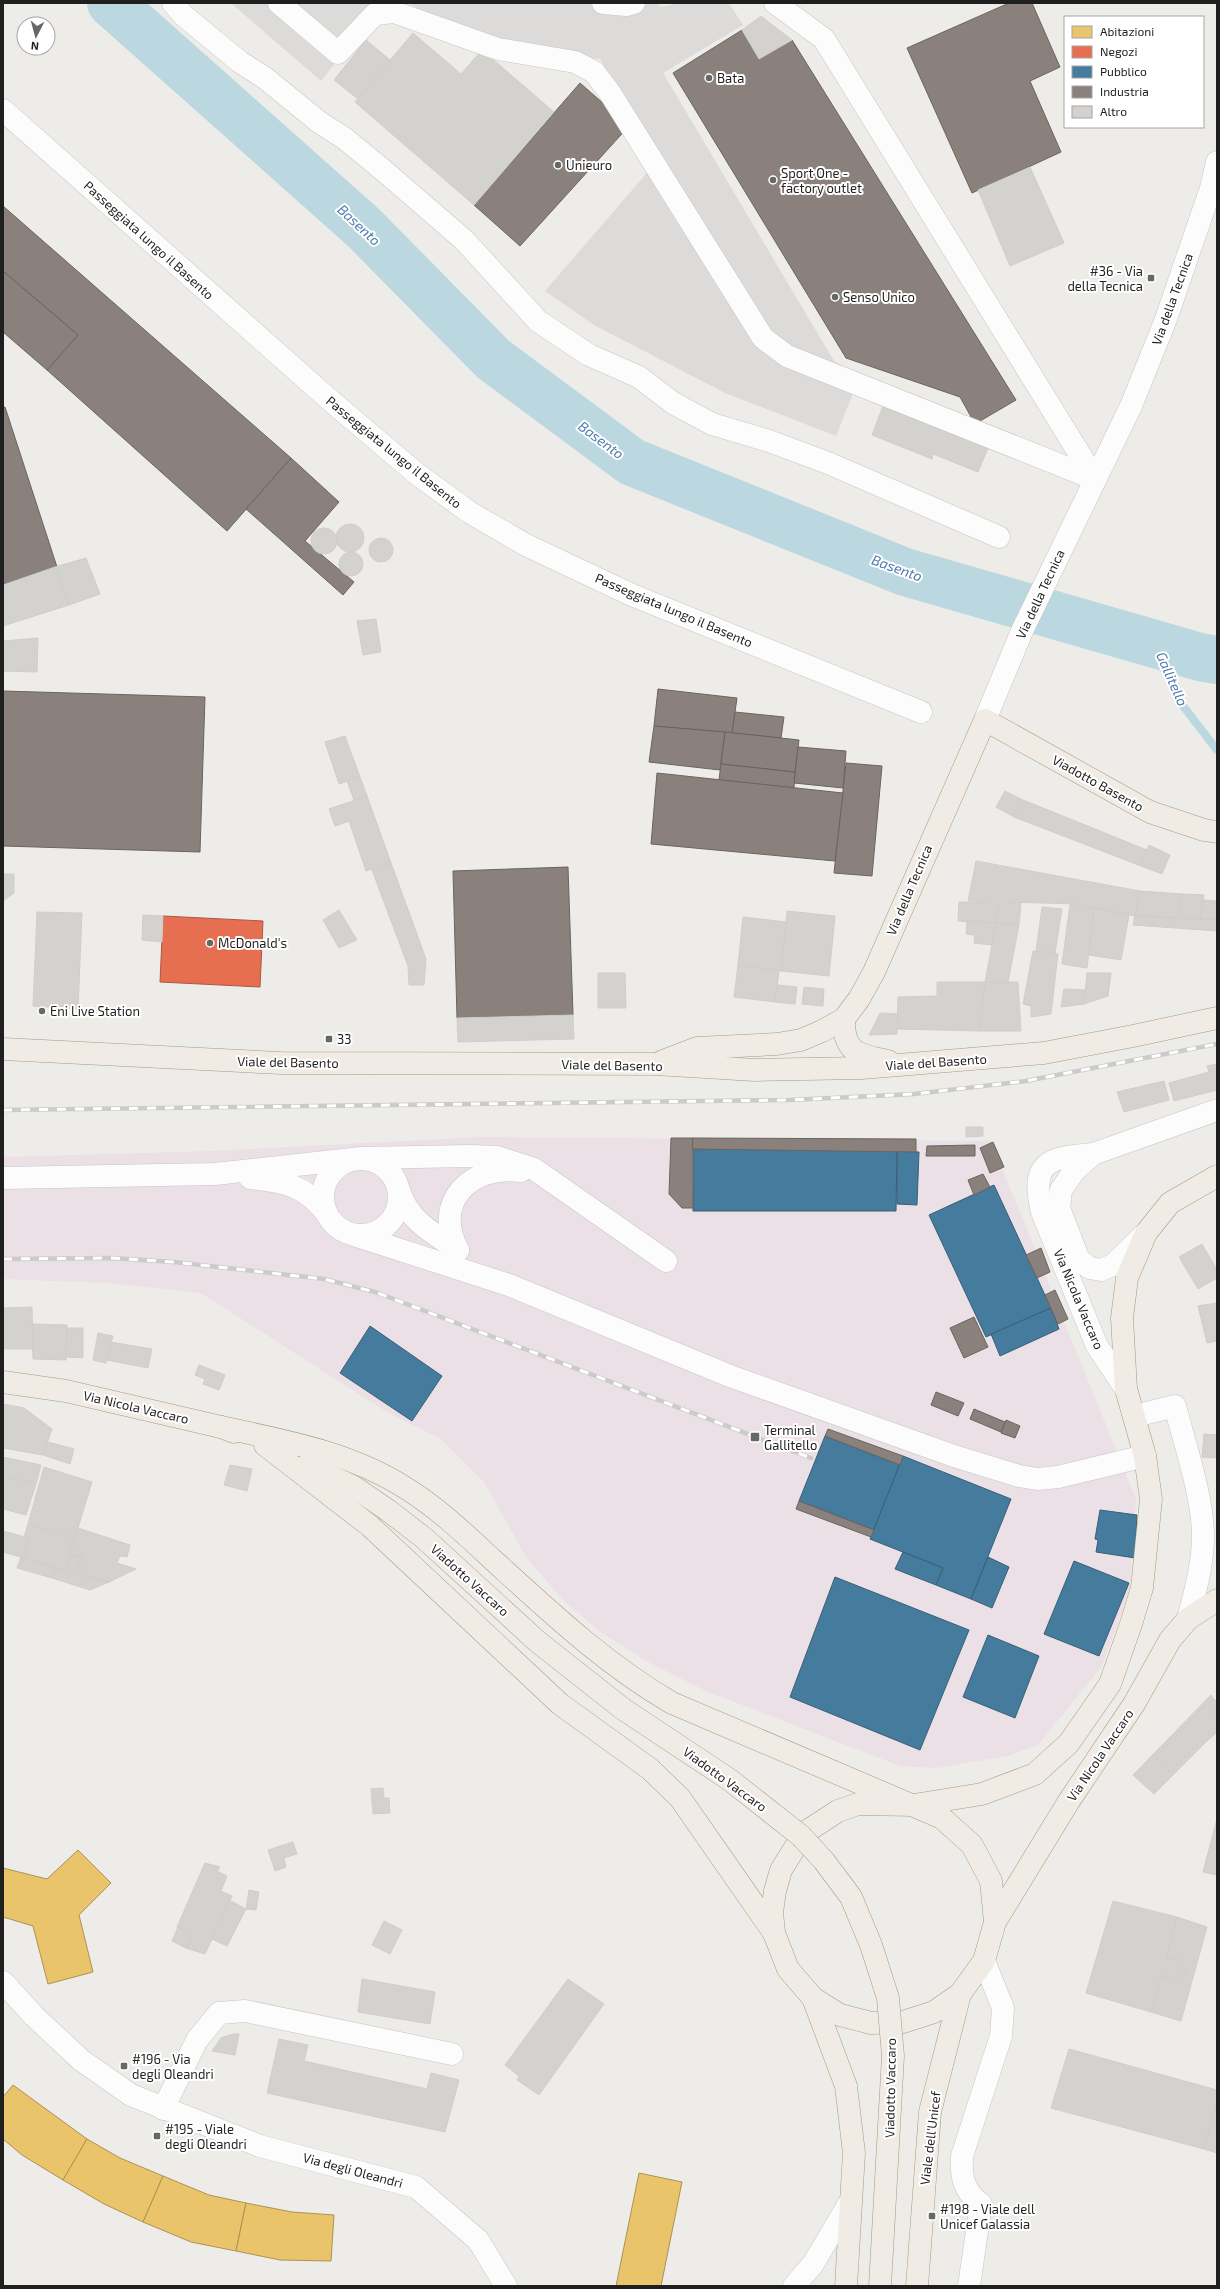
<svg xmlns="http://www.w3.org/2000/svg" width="1220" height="2289" viewBox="0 0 1220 2289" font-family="'Exo 2',sans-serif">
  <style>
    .residential { fill: #dcdbd9 }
    .industrial { fill: #ebe0e6 }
    .homes { fill: #e9c46a; stroke: #ac9254 }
    .shops { fill: #e76f51; stroke: #ab5742 }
    .public { fill: #457b9d; stroke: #3a5f77 }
    .industry { fill: #8a817c; stroke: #6a6460 }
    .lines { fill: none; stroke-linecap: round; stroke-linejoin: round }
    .stream { stroke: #bbd7e0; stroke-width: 8 }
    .river { stroke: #bbd7e0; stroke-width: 48 }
    .building { fill: #d4d2cf; stroke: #d1cec9 }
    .minor-casing { stroke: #c6c6c4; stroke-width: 23 }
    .major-casing { stroke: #a49b84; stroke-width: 23 }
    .minor { stroke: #fcfcfc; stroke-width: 22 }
    .major { stroke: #f0ece5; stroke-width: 22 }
    .rail-casing { stroke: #cbcbca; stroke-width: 4.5 }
    .rail { stroke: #fff; stroke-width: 3; stroke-dasharray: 9; stroke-linecap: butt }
    .major-bridge-casing { stroke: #a49b84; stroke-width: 23; stroke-linecap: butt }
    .major-bridge { stroke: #f0ece5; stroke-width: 22 }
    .poi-dot { fill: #676765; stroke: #fff; stroke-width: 1.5 }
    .labels { text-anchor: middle; stroke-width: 4; stroke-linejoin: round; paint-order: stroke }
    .poi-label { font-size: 13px; fill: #1f1f1f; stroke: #fff; text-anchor: start }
    .street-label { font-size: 13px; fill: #1f1f1f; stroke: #fff }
    .water-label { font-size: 14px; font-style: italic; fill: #4b79af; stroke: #fff }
  </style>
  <rect width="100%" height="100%" fill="#edece8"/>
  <g class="residential">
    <path d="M231,3H383L321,81Z"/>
    <path d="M407,3H657L661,7L681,3H729L743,25L663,73L834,361L860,376L836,436L725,393L594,325L545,291L646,174L660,162L600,59L499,44Z"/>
  </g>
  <path class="industrial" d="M481,1137L991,1141L1136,1499L1130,1589L1102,1666L1038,1745L1008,1756L937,1768L900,1766L706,1691L648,1662L599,1631L562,1599L526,1557L484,1482L441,1439L390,1414L201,1293L107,1283L3,1279V1157L213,1151Z"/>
  <g class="homes">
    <path d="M78,1850L111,1883L79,1915L93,1972L48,1984L33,1926L3,1917V1868L47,1879Z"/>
    <path d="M13,2085L87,2139L63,2180L22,2155L3,2139V2097Z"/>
    <path d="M87,2139L120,2158L163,2176L143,2222L104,2204L63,2180Z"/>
    <path d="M639,2173L682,2182L661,2286H616Z"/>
    <path d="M163,2176L209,2195L246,2203L236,2251L191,2242L143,2222Z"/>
    <path d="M246,2203L292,2212L334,2215L331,2261L280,2260L236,2251Z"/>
  </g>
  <path class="shops" d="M163,916L263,921L260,987L160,982Z"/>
  <g class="public">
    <path d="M692,1149L897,1151L896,1211H693Z"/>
    <path d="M897,1151L919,1152L917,1205L897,1204Z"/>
    <path d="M994,1185L1051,1308L986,1337L929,1215Z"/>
    <path d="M1051,1308L1059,1329L1000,1356L991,1334Z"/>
    <path d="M370,1326L442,1376L412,1421L340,1373Z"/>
    <path d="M825,1436L900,1465L874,1530L799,1501Z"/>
    <path d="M903,1456L1011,1499L971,1599L936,1585L943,1568L870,1539Z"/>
    <path d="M1100,1510L1137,1515L1135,1558L1096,1552L1098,1540L1095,1539Z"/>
    <path d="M903,1552L943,1568L936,1585L895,1569Z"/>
    <path d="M988,1557L1009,1567L992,1608L971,1599Z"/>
    <path d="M1074,1561L1129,1583L1099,1656L1044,1634Z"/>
    <path d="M835,1577L969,1630L920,1750L790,1697Z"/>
    <path d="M988,1635L1039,1656L1015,1718L963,1697Z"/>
  </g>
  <g class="industry">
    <path d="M1009,3H1032L1060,67L1030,81L1061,152L972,193L907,48Z"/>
    <path d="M742,30L759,59L792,40L1016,400L975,424L960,397L846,358L673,73Z"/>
    <path d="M580,83L629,126L520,246L474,205Z"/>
    <path d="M3,206L291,458L227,531L47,370L78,335L3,271Z"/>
    <path d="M3,271L78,335L47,370L3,332Z"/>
    <path d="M3,407H5L57,567L3,585Z"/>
    <path d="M291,458L339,502L305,541L354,582L343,595L246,509Z"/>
    <path d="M658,689L737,698L732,733L654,726Z"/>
    <path d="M3,691L205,697L200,852L3,846Z"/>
    <path d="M735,712L784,717L781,738L732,733Z"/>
    <path d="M654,726L725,732L720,770L649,762Z"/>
    <path d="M725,732L799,740L795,772L721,764Z"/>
    <path d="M798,747L846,751L843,788L794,783Z"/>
    <path d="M846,763L882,766L872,876L834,873Z"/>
    <path d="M721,764L795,772L794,788L719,780Z"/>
    <path d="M657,773L843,793L835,861L651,844Z"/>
    <path d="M568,867L573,1015L457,1018L453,871Z"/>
    <path d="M671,1138H693V1208H682L669,1194Z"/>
    <path d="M693,1138L916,1139V1152L692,1149Z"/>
    <path d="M993,1142L1004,1167L990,1173L980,1148Z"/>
    <path d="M975,1145V1156H926L927,1146Z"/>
    <path d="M983,1174L990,1187L974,1195L968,1180Z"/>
    <path d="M1041,1248L1050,1272L1037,1278L1026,1255Z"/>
    <path d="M1055,1290L1068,1319L1058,1324L1045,1295Z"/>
    <path d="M974,1317L988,1347L964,1358L950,1328Z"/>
    <path d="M936,1392L964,1403L958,1416L931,1405Z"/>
    <path d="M974,1409L1005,1422L1001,1432L970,1419Z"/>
    <path d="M1006,1420L1020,1426L1015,1438L1001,1433Z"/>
    <path d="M828,1429L903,1456L900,1465L825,1436Z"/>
    <path d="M799,1501L874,1530L871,1537L796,1509Z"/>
  </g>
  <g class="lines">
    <path class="stream" d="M1157,645L1180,702L1217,750"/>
    <path class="river" d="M111,3L364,228L493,359L632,462L905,572L1200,657L1217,660"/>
  </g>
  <g class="building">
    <path d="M761,16L792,40L759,59L742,30Z"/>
    <path d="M413,33L461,74L482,50L554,112L474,205L355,102Z"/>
    <path d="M366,40L390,60L358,99L334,80Z"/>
    <path d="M1030,167L1064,243L1010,266L978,190Z"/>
    <path d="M883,406L988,448L978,472L933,454L932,459L872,435Z"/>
    <circle cx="350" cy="538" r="14"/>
    <circle cx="324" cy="541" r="13"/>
    <circle cx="381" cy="550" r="12"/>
    <circle cx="351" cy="564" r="12"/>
    <path d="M86,558L100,594L69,605L55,567Z"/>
    <path d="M55,567L69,605L3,626V585Z"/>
    <path d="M376,619L381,652L363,655L357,621Z"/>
    <path d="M38,638L37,672L3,671V641Z"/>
    <path d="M345,736L360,777L339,784L325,742Z"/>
    <path d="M360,777L367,796L354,800L347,781Z"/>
    <path d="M1005,791L1023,800L1014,817L996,807Z"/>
    <path d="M367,796L391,863L366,871L349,821L335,826L329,809Z"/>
    <path d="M1023,800L1147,850L1141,866L1014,817Z"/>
    <path d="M1149,845L1170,855L1162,874L1141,866Z"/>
    <path d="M976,861L1140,891L1135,916L1077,904L968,901Z"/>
    <path d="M391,863L426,959L424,985H409L408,966L372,870Z"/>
    <path d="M3,874H14V893L3,901Z"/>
    <path d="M1140,891L1182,894L1178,918L1135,916Z"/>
    <path d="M1182,894L1204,895L1200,919L1178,918Z"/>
    <path d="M1203,900L1217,901V920L1200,919Z"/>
    <path d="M959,902L999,903L996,923L958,921Z"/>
    <path d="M999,903H1021L1019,925L996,923Z"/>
    <path d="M1070,904L1094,908L1087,968L1062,964Z"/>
    <path d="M1042,907L1062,909L1055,953L1036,951Z"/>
    <path d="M1094,908L1129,915L1121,960L1089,955Z"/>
    <path d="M339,910L357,940L339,948L323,920Z"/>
    <path d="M787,911L835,916L829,976L781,971Z"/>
    <path d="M37,912L82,913L78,1009L33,1006Z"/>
    <path d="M143,915L163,916L162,942L142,940Z"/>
    <path d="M1135,916L1217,920V931L1133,925Z"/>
    <path d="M743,917L786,922L781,971L738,965Z"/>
    <path d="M967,921L996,923L992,945L974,943L975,935L966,934Z"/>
    <path d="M996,923L1019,925L1008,982H985Z"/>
    <path d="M1033,951L1058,954L1051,1014L1031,1017V1006L1023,1004Z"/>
    <path d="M738,965L779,971L775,1002L734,997Z"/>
    <path d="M598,973H625L626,1008H598Z"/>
    <path d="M1087,973H1111L1108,996L1084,1004Z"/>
    <path d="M937,982H985L979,1031L897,1029L898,997L937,996Z"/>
    <path d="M985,982H1018L1021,1031H979Z"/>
    <path d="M777,985L797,987L795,1004L775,1002Z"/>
    <path d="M804,987L824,989L823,1006L802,1004Z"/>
    <path d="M1064,989L1085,990L1084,1004L1061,1007Z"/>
    <path d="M880,1013L898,1014L897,1034L869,1035Z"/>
    <path d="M573,1015L574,1039L458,1042L457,1018Z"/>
    <path d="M1217,1064V1090L1174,1101L1169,1083L1209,1072L1207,1066Z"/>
    <path d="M1164,1081L1169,1100L1124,1112L1117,1092Z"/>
    <path d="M966,1127H983V1136L966,1137Z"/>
    <path d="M1202,1244L1217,1270V1278L1198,1289L1179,1257Z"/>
    <path d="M1217,1303V1341L1207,1343L1198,1306Z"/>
    <path d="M32,1307L33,1349H3V1308Z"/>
    <path d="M32,1324L67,1325L66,1360L33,1359Z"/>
    <path d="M67,1328H83V1358L66,1357Z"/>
    <path d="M98,1333L113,1336L106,1363L93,1360Z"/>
    <path d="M111,1342L152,1349L148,1368L107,1360Z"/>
    <path d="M199,1365L225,1375L219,1390L203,1384L205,1379L195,1375Z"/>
    <path d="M3,1404L24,1408L52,1429L43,1455L3,1448Z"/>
    <path d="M1204,1434L1217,1435V1458L1202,1457Z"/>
    <path d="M48,1442L74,1449L70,1464L43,1455Z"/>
    <path d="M3,1457L41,1465L36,1484L3,1476Z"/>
    <path d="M230,1465L252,1469L247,1491L224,1485Z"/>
    <path d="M44,1467L92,1482L75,1538L28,1524Z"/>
    <path d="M3,1476L36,1484L26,1515L3,1509Z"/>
    <path d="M28,1524L75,1538L65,1571L24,1558L29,1538L24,1537Z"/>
    <path d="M78,1528L130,1545L127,1557L120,1556L117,1563L136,1569L109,1582L76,1574L82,1557L70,1554Z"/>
    <path d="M3,1531L29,1538L24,1558L3,1552Z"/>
    <path d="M70,1554L82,1557L76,1574L65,1571Z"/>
    <path d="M21,1557L56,1568L52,1578L17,1568Z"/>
    <path d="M56,1568L76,1574L109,1582L90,1590L52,1578Z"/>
    <path d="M1211,1695L1213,1698L1155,1757L1170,1772L1203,1739L1206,1742L1154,1794L1133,1775Z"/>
    <path d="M1213,1698L1217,1702V1708L1213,1712L1217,1716V1732L1206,1742L1203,1739L1170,1772L1155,1757Z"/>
    <path d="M1217,1708V1716L1213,1712Z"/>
    <path d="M383,1788L384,1798H389L390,1813L373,1814L371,1789Z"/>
    <path d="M1217,1819V1875L1203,1872Z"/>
    <path d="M293,1842L297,1854L284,1858L286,1867L275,1871L268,1850Z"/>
    <path d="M205,1863L220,1867L217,1871L227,1876L221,1891L232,1896L205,1954L186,1948L193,1935L177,1927Z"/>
    <path d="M249,1890L259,1892L256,1910L246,1909Z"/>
    <path d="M229,1900L246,1909L227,1946L212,1939Z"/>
    <path d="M1113,1901L1177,1917L1167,1957L1173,1959L1177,1956L1186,1972L1170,1981L1162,1975L1151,2012L1086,1993Z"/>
    <path d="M1177,1917L1207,1927L1181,2021L1151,2012L1162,1975L1170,1981L1186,1972L1177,1956L1173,1959L1167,1957Z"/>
    <path d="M384,1921L402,1930L390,1954L372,1945Z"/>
    <path d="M178,1927L193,1935L186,1948L172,1941Z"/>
    <path d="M362,1979L435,1992L430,2024L358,2012Z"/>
    <path d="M568,1979L604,2004L539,2095L517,2080L519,2076L505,2065Z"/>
    <path d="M233,2034H239L235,2055L212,2051L221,2038Z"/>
    <path d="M279,2039L308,2045L304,2061L427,2089L431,2073L459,2080L445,2132L267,2093Z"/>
    <path d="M1069,2049L1217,2090V2101L1204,2149L1051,2108Z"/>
    <path d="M1217,2101V2153L1204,2149Z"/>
  </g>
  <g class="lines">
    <g class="minor-casing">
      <g id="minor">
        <path d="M173,3L183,15L240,62L265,78L319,122L344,138L383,170L464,240L538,321L589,355L639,377L673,403L712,424L769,441L828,463L999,537"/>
        <path d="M279,3L338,53L375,14L394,12L498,49L575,62L594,72L610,93L763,338L787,356L1095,479"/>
        <path d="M603,3L627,5L634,3"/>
        <path d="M775,3L824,39L1095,479"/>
        <path d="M3,110L331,401L417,474L469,512L526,545L632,595L921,712"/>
        <path d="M985,720L1022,631L1131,406L1166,319L1211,188L1217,162"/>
        <path d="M1093,1154C1048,1158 1030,1161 1042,1212L1097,1346L1126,1389"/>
        <circle cx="361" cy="1197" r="38"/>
        <path d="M3,1178L215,1174L361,1158L470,1156L497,1157L534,1169L666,1261"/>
        <path d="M250,1178C284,1182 303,1184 326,1212"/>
        <path d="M399,1190C409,1222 432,1232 458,1250"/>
        <path d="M1146,1233L1113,1265L1101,1270L1090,1268L1079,1260L1059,1208L1061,1190L1074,1171L1093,1154L1217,1110"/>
        <path d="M354,1235L509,1285L730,1376L954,1456L1019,1476L1037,1479L1058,1477L1145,1456"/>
        <path d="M458,1250C432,1202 471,1164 521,1171"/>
        <path d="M1135,1416L1175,1406C1185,1445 1204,1500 1203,1540C1202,1567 1195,1593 1188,1619"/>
        <path d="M3,1982L34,2016L81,2060L131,2095L260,2146L416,2187L478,2240L506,2286"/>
        <path d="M163,2109L197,2040L219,2013L245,2011L452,2054"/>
        <path d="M794,2286L813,2264L851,2200"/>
        <path d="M969,2286L981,2204C963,2191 961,2176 962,2156L1001,2036L1003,2008L984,1961"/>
      </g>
    </g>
    <g class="major-casing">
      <g id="major">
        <path d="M844,1019C843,1053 859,1055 888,1061"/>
        <path d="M3,1049L281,1063L655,1064L755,1070L862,1068L1044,1053L1133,1036L1217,1018"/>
        <path d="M663,1061L697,1048L777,1044L801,1040L822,1031L844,1019L859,999L874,972L985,720L1150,812L1204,830L1217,832"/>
        <path d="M3,1382L66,1391L221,1427L234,1432"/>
        <path d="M221,1427C285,1441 348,1452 404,1487C437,1507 465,1534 493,1560C550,1612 605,1664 672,1703L942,1818L972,1845L991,1881L995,1922L984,1961L960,1994L934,2012L903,2022L871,2023L840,2015L813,1998L788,1969L774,1933L680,1798L650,1769L560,1704L370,1526L265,1445"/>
        <path d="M307,1465L354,1487L389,1511L424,1538L538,1642L623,1709"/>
        <path d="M995,1922L1069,1801L1134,1704L1170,1640L1188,1619L1217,1600"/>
        <path d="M774,1933L772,1912L775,1891L781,1870L804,1833L838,1811L858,1804L914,1805L982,1794L1035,1774L1069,1743L1110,1684L1131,1624L1142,1588L1151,1499L1145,1456L1126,1389L1122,1318L1127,1278L1146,1233L1170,1203L1217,1176"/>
        <path d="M813,1998L846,2086L854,2153L846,2286"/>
        <path d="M917,2286L930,2112L960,1994"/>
      </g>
    </g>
    <use href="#minor" class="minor"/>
    <use href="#major" class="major"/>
    <g class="rail-casing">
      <g id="rail">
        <path d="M3,1110L790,1100L914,1094L1026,1081L1217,1044"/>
        <path d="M3,1259L112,1258L174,1262L324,1279L375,1292L811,1458"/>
      </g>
    </g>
    <use href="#rail" class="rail"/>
    <g class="major-bridge-casing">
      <path id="major-bridge" d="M623,1709L730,1780L801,1836L824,1861L851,1897L871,1945L888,1998L893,2056L880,2286"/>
    </g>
    <use href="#major-bridge" class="major-bridge"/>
  </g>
  <g class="poi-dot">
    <circle cx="709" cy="78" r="4"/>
    <circle cx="558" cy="165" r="4"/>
    <circle cx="773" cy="180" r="4"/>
    <rect x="1147" y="274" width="8" height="8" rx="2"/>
    <circle cx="835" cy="297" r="4"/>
    <circle cx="210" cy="943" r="4"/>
    <circle cx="42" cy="1011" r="4"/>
    <rect x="325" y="1035" width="8" height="8" rx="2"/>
    <rect x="750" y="1432" width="10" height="10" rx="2"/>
    <rect x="120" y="2062" width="8" height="8" rx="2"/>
    <rect x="153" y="2132" width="8" height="8" rx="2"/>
    <rect x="928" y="2212" width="8" height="8" rx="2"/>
  </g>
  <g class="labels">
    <g class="poi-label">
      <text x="717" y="83">Bata</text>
      <text x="566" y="170">Unieuro</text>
      <text x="781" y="178">Sport One -<tspan x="781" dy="15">factory outlet</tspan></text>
      <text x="1143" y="276" text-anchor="end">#36 - Via<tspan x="1143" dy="15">della Tecnica</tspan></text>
      <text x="843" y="302">Senso Unico</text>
      <text x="218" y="948">McDonald's</text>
      <text x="50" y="1016">Eni Live Station</text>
      <text x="337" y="1044">33</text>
      <text x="764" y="1435">Terminal<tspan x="764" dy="15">Gallitello</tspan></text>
      <text x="132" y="2064">#196 - Via<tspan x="132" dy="15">degli Oleandri</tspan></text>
      <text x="165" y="2134">#195 - Viale<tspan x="165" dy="15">degli Oleandri</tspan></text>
      <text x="940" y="2214">#198 - Viale dell<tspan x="940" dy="15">Unicef Galassia</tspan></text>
    </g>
    <g class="street-label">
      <text transform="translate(149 240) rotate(42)" y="5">Passeggiata lungo il Basento</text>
      <text transform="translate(1172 299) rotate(-70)" y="5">Via della Tecnica</text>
      <text transform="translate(394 452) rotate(39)" y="5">Passeggiata lungo il Basento</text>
      <text transform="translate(1040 594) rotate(-65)" y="5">Via della Tecnica</text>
      <text transform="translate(674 610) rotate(23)" y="5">Passeggiata lungo il Basento</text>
      <text transform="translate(1098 783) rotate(29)" y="5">Viadotto Basento</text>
      <text transform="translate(909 890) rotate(-67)" y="5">Via della Tecnica</text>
      <text transform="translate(288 1062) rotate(1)" y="5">Viale del Basento</text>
      <text transform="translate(936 1062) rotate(-4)" y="5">Viale del Basento</text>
      <text transform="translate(612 1065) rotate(1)" y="5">Viale del Basento</text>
      <text transform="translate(1079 1299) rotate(67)" y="5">Via Nicola Vaccaro</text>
      <text transform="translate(136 1407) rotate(13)" y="5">Via Nicola Vaccaro</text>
      <text transform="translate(470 1580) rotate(42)" y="5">Viadotto Vaccaro</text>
      <text transform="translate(1100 1755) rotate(-56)" y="5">Via Nicola Vaccaro</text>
      <text transform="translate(725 1779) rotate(36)" y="5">Viadotto Vaccaro</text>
      <text transform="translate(890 2088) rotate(-89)" y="5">Viadotto Vaccaro</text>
      <text transform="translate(930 2138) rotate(-83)" y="5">Viale dell'Unicef</text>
      <text transform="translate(353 2170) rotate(15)" y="5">Via degli Oleandri</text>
    </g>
    <g class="water-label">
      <text transform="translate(359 225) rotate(43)" y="5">Basento</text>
      <text transform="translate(601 440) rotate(37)" y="5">Basento</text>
      <text transform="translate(897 568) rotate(20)" y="5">Basento</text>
      <text transform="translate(1172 679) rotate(66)" y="5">Gallitello</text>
    </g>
  </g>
  <rect width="1220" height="2289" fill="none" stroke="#1f1f1f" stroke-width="8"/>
  <rect x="1064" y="16" width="140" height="112" fill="#ffffff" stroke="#a5a5a5"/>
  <rect x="1072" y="26" width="20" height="12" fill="#e9c46a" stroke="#a5a5a5"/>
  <text x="1100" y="36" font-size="12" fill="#1f1f1f">Abitazioni</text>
  <rect x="1072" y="46" width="20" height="12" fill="#e76f51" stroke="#a5a5a5"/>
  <text x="1100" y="56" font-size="12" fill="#1f1f1f">Negozi</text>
  <rect x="1072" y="66" width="20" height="12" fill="#457b9d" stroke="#a5a5a5"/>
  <text x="1100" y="76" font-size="12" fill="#1f1f1f">Pubblico</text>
  <rect x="1072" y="86" width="20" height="12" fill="#8a817c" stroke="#a5a5a5"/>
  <text x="1100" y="96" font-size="12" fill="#1f1f1f">Industria</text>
  <rect x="1072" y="106" width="20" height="12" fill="#d4d2cf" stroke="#a5a5a5"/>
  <text x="1100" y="116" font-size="12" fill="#1f1f1f">Altro</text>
  <g transform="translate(36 36) rotate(186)"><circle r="19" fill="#ffffff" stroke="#a5a5a5"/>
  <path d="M0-3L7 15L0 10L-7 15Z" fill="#676765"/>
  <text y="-6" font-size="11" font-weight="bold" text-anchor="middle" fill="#1f1f1f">N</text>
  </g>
</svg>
